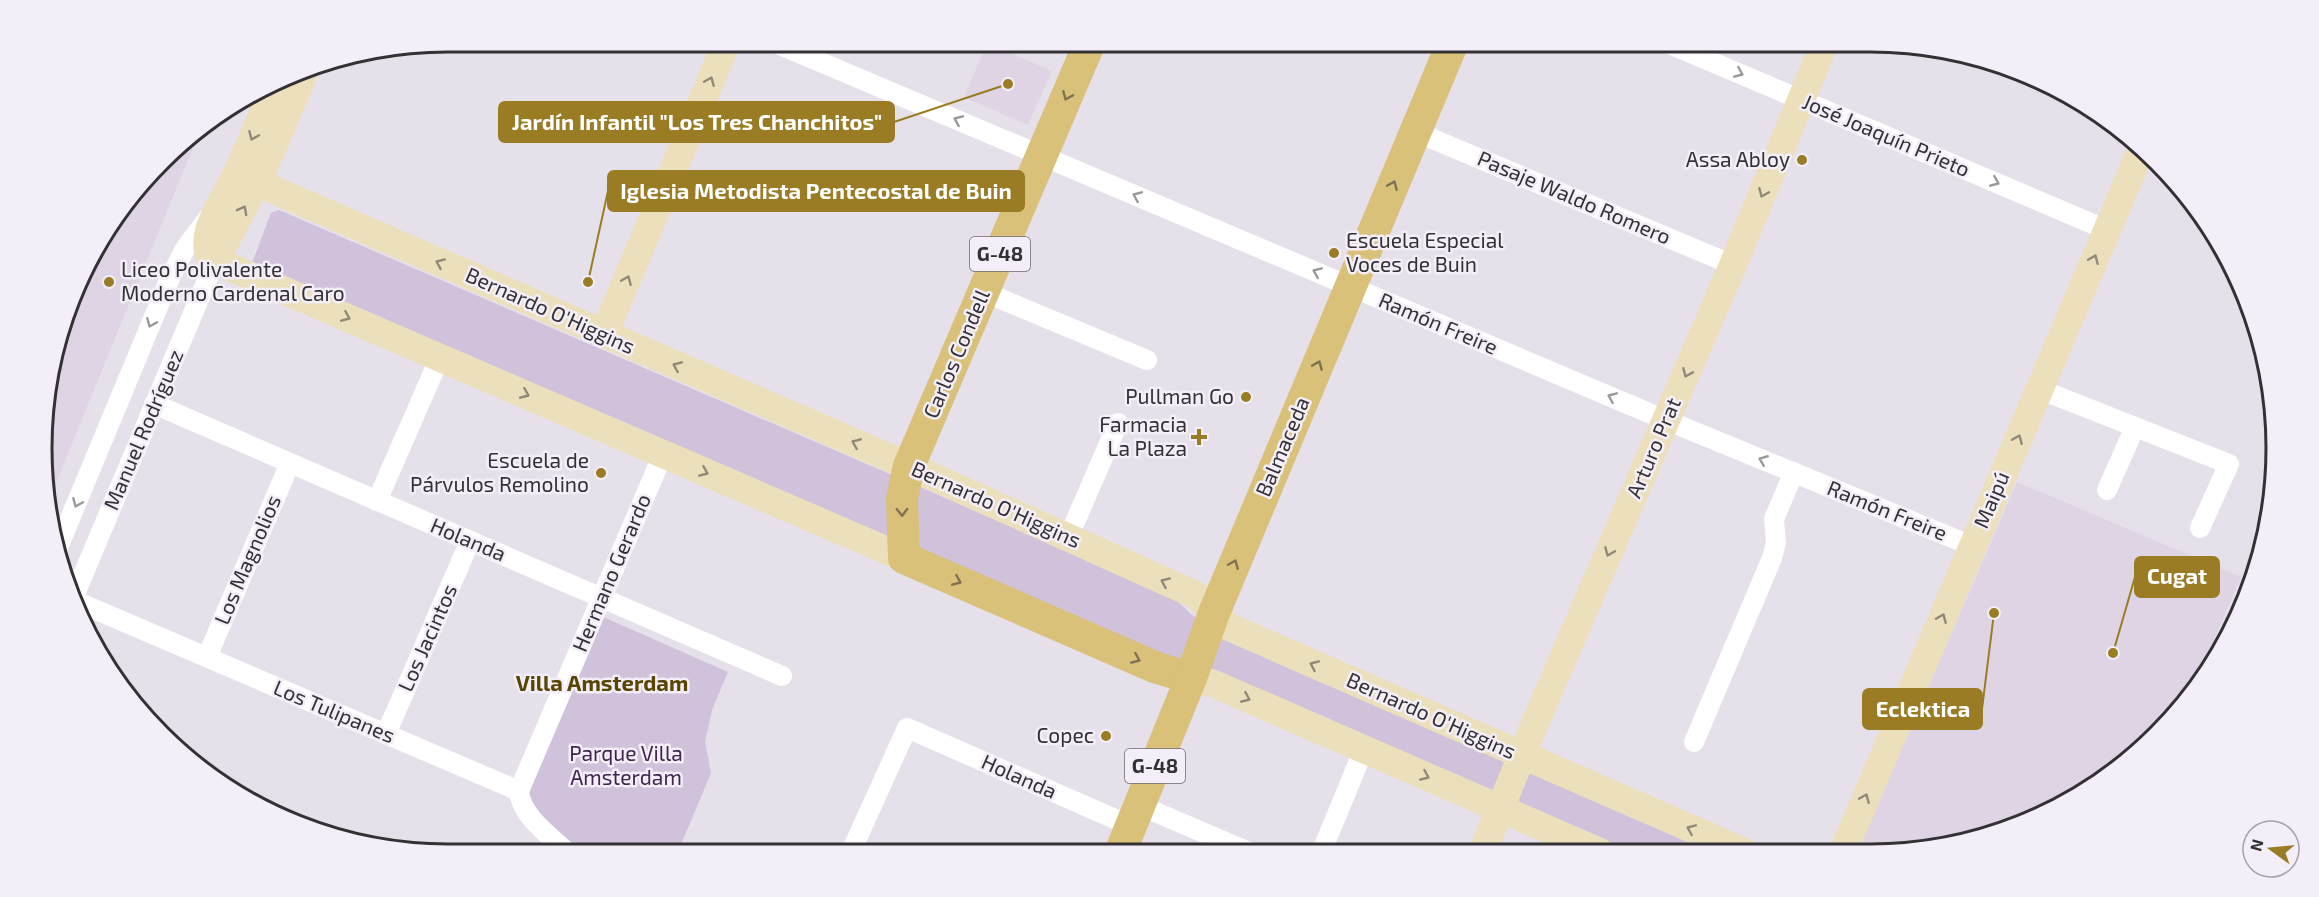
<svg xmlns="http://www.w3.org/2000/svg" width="2319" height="897" viewBox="0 0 2319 897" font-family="'Exo 2',sans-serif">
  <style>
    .built { fill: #ded4e4 }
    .green { fill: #d0c2da }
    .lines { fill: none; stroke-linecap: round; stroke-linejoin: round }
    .street { stroke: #fff; stroke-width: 20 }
    .secondary { stroke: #ece0bc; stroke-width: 28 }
    .primary { stroke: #d9c179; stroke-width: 32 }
    .oneway { stroke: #99989a }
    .oneway2 { stroke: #908878 }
    .oneway3 { stroke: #7e7253 }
    .poi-dot { fill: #9a7c25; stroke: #f3eef7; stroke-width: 2 }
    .labels { text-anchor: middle; stroke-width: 5; stroke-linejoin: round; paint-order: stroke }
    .shield { fill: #f3eef7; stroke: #6d6a6e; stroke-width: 1.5 }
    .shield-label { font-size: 20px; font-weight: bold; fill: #333134 }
    .street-label { font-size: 21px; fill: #333134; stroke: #f3eef7 }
    .poi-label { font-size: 21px; fill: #333134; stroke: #f3eef7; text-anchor: end }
    .park-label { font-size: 21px; fill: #3f254e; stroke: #f3eef7 }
    .neighbourhood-label { font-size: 22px; font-weight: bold; fill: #594402; stroke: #f3eef7 }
    .rim { fill: none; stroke: #333134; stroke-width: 3 }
    .leader { fill: none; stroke: #9a7c25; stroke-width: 2 }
    .callout-dot { fill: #9a7c25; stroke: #f3eef7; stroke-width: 2 }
    .callout { fill: #9a7c25; stroke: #9a7c25; stroke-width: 2 }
    .callout-label { font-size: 22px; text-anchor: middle; font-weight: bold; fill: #fff }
  </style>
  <rect width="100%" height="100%" fill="#e6e0ea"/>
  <g class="built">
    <path d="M987,43L1052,71L1028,125L964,97Z"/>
    <path d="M201,128L49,500L46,395L64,318L96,246L181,143Z"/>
    <path d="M2017,482L2241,577L2189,697L2139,754L2050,813L1924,851L1857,852Z"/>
  </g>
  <g class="green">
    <path d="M279,210L1172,596L1192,615L1232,640L1721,852H1623L901,547L252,263L271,213Z"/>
    <path d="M601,616L728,672L712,710L705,742L711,773L677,854L582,855L531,809L527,794Z"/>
  </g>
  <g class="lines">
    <g class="street">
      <path d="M773,42L1649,413L1972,546"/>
      <path d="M1665,42L2107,230"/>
      <path d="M1416,132L1733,265"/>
      <path d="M984,292L1147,360"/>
      <path d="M2039,389L2229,464L2200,528"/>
      <path d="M154,404L782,676"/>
      <path d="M2107,490L2135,427"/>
      <path d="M377,501L440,357"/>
      <path d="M1068,538L1118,423"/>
      <path d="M57,550L170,278L186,247L209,217"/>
      <path d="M73,600L519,791"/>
      <path d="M72,601L215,261"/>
      <path d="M207,657L290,463"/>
      <path d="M386,734L470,541"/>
      <path d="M1694,742L1772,558L1776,543L1774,519L1794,472"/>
      <path d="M519,791L663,454"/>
      <path d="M519,791C521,817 552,837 570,855"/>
      <path d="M1139,805L1251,853"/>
      <path d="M1321,853L1364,749"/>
      <path d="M850,854L907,728L1131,826"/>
    </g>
    <g class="secondary">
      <path d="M276,82C263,113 251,143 237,173C228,191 217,208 210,227C207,237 205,249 211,259L904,558"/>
      <path d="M237,174L909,466L1196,595L1229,627L1745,852"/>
      <path d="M215,261L260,177L306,69"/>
      <path d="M604,334L727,42"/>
      <path d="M1191,678L1214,684L1600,852"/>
      <path d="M1843,852L2142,148"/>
      <path d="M1482,853L1533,728L1733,265L1825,42"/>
    </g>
    <g class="primary">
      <path d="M1090,42L909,466L902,499L904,558L1157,668L1191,678"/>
      <path d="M1120,853L1191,678L1214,613L1453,42"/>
    </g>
  </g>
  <defs><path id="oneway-chevron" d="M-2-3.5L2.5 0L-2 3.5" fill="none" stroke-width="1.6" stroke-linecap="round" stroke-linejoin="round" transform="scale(1.5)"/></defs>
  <g class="oneway">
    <use href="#oneway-chevron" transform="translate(1739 73) rotate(23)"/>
    <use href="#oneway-chevron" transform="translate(958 120) rotate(-157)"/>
    <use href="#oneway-chevron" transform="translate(1995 182) rotate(23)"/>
    <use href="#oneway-chevron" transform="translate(1137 196) rotate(-157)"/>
    <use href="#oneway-chevron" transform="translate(1317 272) rotate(-157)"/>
    <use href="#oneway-chevron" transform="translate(151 323) rotate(113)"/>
    <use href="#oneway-chevron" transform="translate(1612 397) rotate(-157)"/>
    <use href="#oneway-chevron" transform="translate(1763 460) rotate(-158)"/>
    <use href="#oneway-chevron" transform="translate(77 503) rotate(113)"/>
  </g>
  <g class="oneway2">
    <use href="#oneway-chevron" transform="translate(710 81) rotate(-67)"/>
    <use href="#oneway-chevron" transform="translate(253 136) rotate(113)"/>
    <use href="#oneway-chevron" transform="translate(1763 193) rotate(113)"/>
    <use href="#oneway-chevron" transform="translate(243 210) rotate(-62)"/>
    <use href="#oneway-chevron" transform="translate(2094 259) rotate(-67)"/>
    <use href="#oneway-chevron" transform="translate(440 263) rotate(-156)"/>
    <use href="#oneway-chevron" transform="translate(627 280) rotate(-67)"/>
    <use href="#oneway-chevron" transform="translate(346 317) rotate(23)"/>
    <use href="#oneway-chevron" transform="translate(677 366) rotate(-157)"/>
    <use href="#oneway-chevron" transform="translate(1687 373) rotate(113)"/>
    <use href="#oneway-chevron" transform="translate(525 394) rotate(23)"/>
    <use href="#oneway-chevron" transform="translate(2018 439) rotate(-67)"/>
    <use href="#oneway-chevron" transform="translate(856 443) rotate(-157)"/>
    <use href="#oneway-chevron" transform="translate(704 472) rotate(23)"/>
    <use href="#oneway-chevron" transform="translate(1609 552) rotate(113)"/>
    <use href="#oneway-chevron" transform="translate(1165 582) rotate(-156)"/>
    <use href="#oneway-chevron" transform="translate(1942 618) rotate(-67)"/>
    <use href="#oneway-chevron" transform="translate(1314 665) rotate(-156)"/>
    <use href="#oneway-chevron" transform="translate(1246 698) rotate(23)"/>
    <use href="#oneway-chevron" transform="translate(1425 776) rotate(24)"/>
    <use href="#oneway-chevron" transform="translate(1865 798) rotate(-67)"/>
    <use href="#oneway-chevron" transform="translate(1691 829) rotate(-157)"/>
  </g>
  <g class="oneway3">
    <use href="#oneway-chevron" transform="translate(1067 96) rotate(113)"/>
    <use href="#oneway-chevron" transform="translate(1393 185) rotate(-67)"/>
    <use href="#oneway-chevron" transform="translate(1318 365) rotate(-67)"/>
    <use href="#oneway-chevron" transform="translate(902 512) rotate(89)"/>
    <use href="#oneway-chevron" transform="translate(1234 564) rotate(-67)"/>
    <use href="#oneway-chevron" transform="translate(957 581) rotate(23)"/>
    <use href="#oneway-chevron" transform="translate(1136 659) rotate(23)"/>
  </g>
  <g class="poi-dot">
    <circle cx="1802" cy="160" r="6"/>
    <circle cx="1334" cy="253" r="6"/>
    <circle cx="109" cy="282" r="6"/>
    <circle cx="1246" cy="397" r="6"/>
    <path d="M1196 428h6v6h6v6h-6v6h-6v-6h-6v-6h6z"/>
    <circle cx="601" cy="473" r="6"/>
    <circle cx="1106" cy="736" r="6"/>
  </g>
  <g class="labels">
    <g class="shield">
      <rect x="970" y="237" width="60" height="34" rx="4.5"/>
      <rect x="1125" y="749" width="60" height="34" rx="4.5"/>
    </g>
    <g class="shield-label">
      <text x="1000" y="261">G-48</text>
      <text x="1155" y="773">G-48</text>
    </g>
    <g class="street-label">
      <text transform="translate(1886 136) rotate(23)" y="7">José Joaquín Prieto</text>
      <text transform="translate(1574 198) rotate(23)" y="7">Pasaje Waldo Romero</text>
      <text transform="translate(550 311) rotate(24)" y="7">Bernardo O'Higgins</text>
      <text transform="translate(1438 324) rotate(23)" y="7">Ramón Freire</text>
      <text transform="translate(957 354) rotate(-67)" y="7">Carlos Condell</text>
      <text transform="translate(144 430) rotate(-67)" y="7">Manuel Rodríguez</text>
      <text transform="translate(1283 447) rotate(-67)" y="7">Balmaceda</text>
      <text transform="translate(1654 448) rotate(-67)" y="7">Arturo Prat</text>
      <text transform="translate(1992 500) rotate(-67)" y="7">Maipú</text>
      <text transform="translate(996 505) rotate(24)" y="7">Bernardo O'Higgins</text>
      <text transform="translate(1887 511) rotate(22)" y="7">Ramón Freire</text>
      <text transform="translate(468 540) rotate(23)" y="7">Holanda</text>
      <text transform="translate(248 560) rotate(-67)" y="7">Los Magnolios</text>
      <text transform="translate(612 573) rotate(-67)" y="7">Hermano Gerardo</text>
      <text transform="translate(428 638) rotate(-66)" y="7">Los Jacintos</text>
      <text transform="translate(334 712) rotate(23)" y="7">Los Tulipanes</text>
      <text transform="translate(1431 716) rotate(24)" y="7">Bernardo O'Higgins</text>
      <text transform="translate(1019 777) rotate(24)" y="7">Holanda</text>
    </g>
    <g class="poi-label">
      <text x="1790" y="167">Assa Abloy</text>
      <text x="1346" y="248" text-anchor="start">Escuela Especial<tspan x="1346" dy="24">Voces de Buin</tspan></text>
      <text x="121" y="277" text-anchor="start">Liceo Polivalente<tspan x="121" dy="24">Moderno Cardenal Caro</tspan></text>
      <text x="1234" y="404">Pullman Go</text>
      <text x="1187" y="432">Farmacia<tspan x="1187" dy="24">La Plaza</tspan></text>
      <text x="589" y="468">Escuela de<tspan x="589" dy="24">Párvulos Remolino</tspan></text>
      <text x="1094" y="743">Copec</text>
    </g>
    <g class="park-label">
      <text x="626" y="761">Parque Villa<tspan x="626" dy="24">Amsterdam</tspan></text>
    </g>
    <g class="neighbourhood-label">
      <text x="602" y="691">Villa Amsterdam</text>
    </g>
  </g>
  <path d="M0 0H2319V897H0ZM448 52H1870A396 396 0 0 1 2266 448V448A396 396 0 0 1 1870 844H448A396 396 0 0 1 52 448V448A396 396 0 0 1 448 52Z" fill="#f3eef7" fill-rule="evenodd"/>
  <path class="rim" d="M448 52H1870A396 396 0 0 1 2266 448V448A396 396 0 0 1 1870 844H448A396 396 0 0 1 52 448V448A396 396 0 0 1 448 52Z"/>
  <path class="leader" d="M1008 84L894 122M588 282L608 191M2113 653L2135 577M1994 613L1982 709"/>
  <g class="callout-dot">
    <circle cx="1008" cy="84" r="6"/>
    <circle cx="588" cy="282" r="6"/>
    <circle cx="2113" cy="653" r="6"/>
    <circle cx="1994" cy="613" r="6"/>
  </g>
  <g class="callout">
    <rect x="499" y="102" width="395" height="40" rx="6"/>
    <rect x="608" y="171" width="416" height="40" rx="6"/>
    <rect x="2135" y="557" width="84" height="40" rx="6"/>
    <rect x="1863" y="689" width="119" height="40" rx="6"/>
  </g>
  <g class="callout-label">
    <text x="697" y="130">Jardín Infantil "Los Tres Chanchitos"</text>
    <text x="816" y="199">Iglesia Metodista Pentecostal de Buin</text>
    <text x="2177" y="584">Cugat</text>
    <text x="1923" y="717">Eclektica</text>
  </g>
  <g transform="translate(2271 849) rotate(285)"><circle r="28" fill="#f3eef7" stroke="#a6a2a9" stroke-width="1.5"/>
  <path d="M0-4.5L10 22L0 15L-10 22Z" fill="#9a7c25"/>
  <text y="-9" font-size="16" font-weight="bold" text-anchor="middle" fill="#333134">N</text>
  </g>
</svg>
